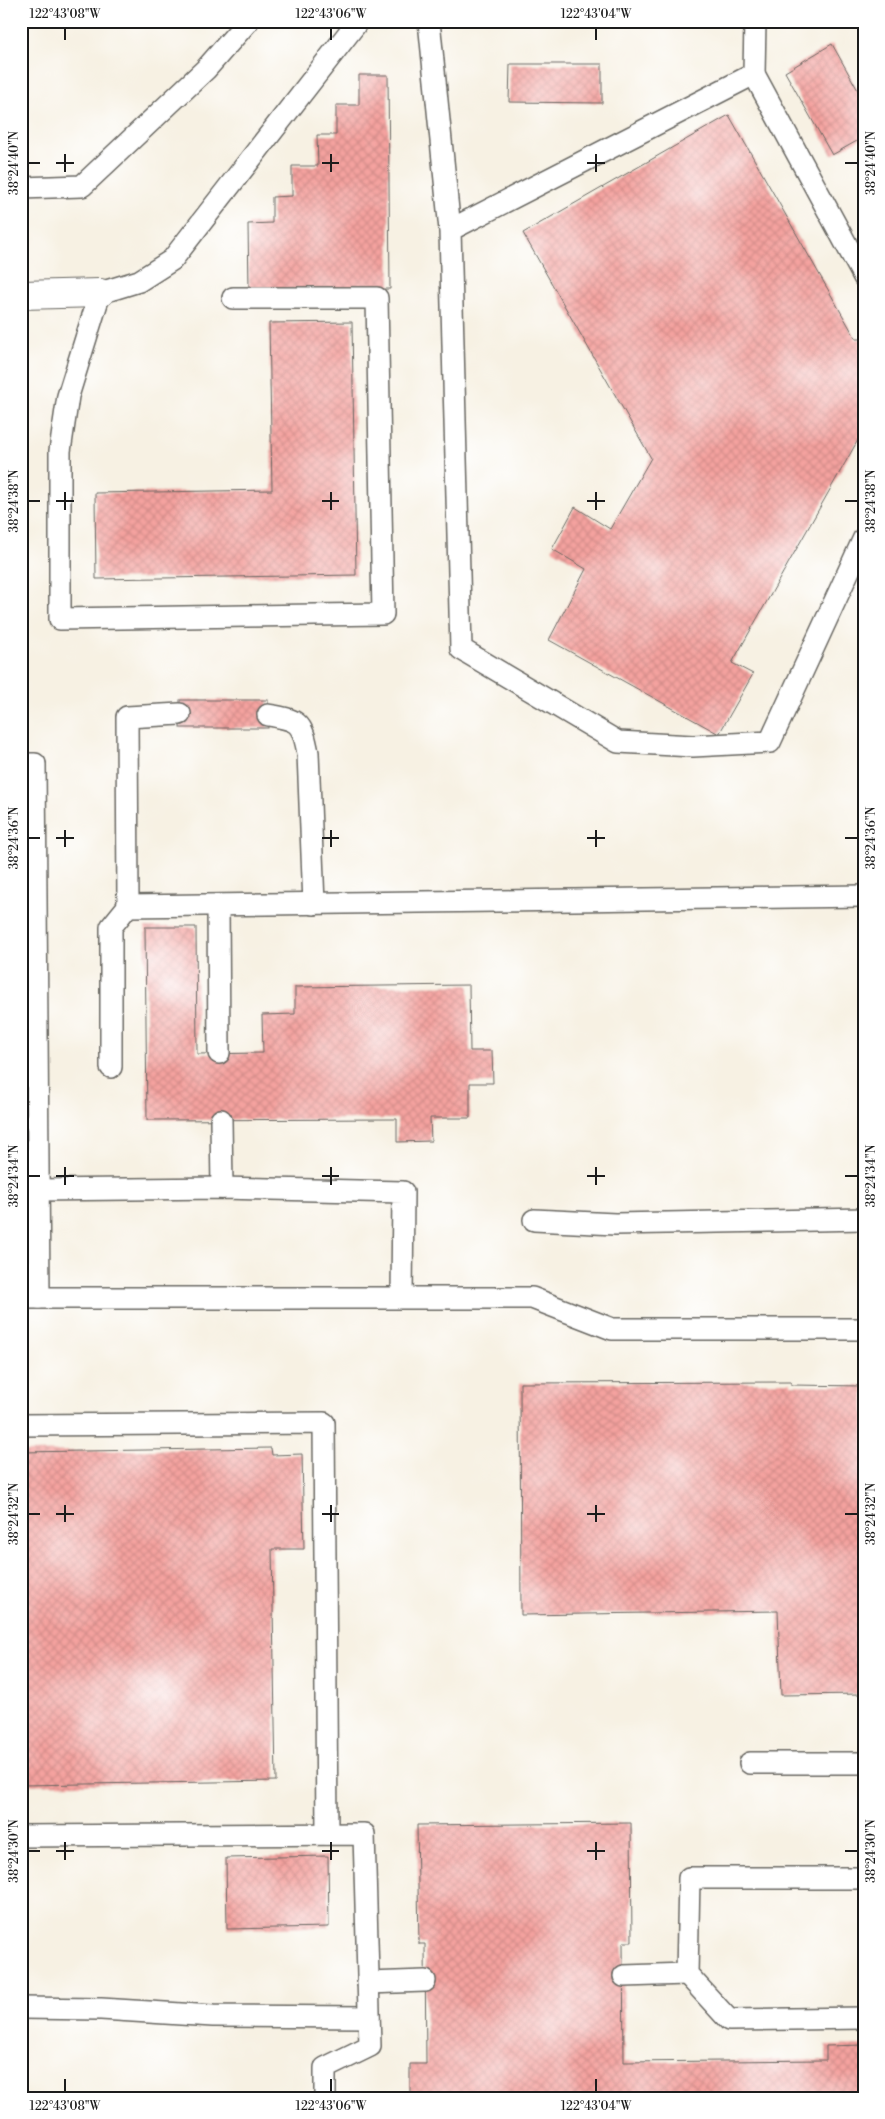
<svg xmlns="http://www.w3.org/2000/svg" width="885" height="2119" viewBox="0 0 885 2119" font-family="'Libre Bodoni',serif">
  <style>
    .building { fill: url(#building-cross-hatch) }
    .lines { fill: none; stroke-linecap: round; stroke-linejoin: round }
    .lane-casing { stroke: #696762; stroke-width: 24 }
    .street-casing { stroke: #696762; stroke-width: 30 }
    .lane { stroke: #fff; stroke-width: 21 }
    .street { stroke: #fff; stroke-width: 28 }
    .ticks { fill: none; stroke: #1c1c1c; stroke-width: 2 }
    .neatline { fill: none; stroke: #1c1c1c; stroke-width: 2 }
    .ticks-label { font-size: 12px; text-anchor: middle; fill: #1c1c1c }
  </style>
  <defs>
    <pattern id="building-cross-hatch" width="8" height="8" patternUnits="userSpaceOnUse" patternTransform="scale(1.25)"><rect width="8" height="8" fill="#f4a29f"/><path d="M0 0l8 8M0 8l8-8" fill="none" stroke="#d18b88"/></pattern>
  </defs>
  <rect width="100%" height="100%" fill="#fff"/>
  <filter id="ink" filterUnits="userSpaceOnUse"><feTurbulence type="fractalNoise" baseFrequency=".02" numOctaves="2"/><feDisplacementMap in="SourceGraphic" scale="10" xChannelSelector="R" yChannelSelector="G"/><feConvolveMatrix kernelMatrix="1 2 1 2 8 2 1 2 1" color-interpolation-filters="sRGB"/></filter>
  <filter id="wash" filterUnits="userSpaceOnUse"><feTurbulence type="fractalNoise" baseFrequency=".0096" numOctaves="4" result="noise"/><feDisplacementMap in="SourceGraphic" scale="20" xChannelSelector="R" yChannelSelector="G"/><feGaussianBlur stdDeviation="1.12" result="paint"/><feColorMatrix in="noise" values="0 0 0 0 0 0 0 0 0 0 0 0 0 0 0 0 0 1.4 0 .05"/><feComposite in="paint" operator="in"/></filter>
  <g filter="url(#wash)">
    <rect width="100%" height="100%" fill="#f7f1e3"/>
    <g id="blocks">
      <g class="building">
        <path d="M832,44L864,101V137L832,155L785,72Z"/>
        <path d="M510,64H602V103L509,102Z"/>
        <path d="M359,75H388L390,289L249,290L248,224L272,223V197L292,196V166H318L317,135H336V105H359Z"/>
        <path d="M729,115L856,339H864V440H858L732,663L753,674L719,734L549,640L586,569L552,549L575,507L610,529L651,458L523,233Z"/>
        <path d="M352,322L356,575L96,579L95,493L272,490L269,323Z"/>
        <rect x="180" y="700" width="88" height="28"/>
        <path d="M145,927H196L197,1054L263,1053L262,1015L295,1014V987L469,985L470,1051H492L493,1083H470V1118H430L431,1141L397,1142V1119L147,1120Z"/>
        <path d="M791,1382V1385L864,1386V1694L781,1695L778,1611L521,1615L520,1383Z"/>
        <path d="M271,1448L272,1455L302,1454L304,1549H272L276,1781L21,1785V1452Z"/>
        <path d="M631,1823L632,1942H623L624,2062L826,2060V2046L864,2045V2098H410V2064H426L425,1944H419L417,1825Z"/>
        <path d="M328,1856L329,1927L227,1929L226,1858Z"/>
      </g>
    </g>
  </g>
  <g filter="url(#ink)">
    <use href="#blocks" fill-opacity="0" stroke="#696762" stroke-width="1"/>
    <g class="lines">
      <g class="lane-casing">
        <g id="lane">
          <path d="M429,21L450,230"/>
          <path d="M755,21L754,74L450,230L461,649L618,742L693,746L770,742L864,538"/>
          <path d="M754,74L864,277"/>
          <path d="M21,188L82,186L206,69L248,21"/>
          <path d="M233,298H377L383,614L60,619V451L68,396L100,293L139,281L172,260L355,25"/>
          <path d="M268,715C298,720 302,721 308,753L314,904"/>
          <path d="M21,764H35L39,1298"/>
          <path d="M218,905L219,1053"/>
          <path d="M128,906L127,717L180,714"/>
          <path d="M111,1067V927L128,906L864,896"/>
          <path d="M221,1120L222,1188"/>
          <path d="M37,1190L222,1188L403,1192L402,1297"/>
          <path d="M534,1220L615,1224L864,1219"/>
          <path d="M21,1298H532L612,1329H864"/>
          <path d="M21,1425L324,1423L327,1834"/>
          <path d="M750,1763H864"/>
          <path d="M21,1836L364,1834L370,2046L325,2068V2098"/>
          <path d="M864,1878H689L687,1974L729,2020L864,2018"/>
          <path d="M624,1976L687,1974"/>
          <path d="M368,1983L425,1981"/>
          <path d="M21,2008L101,2009L213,2016L369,2017"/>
        </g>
      </g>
      <g class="street-casing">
        <path id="street" d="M21,295L100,293"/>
      </g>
      <use href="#lane" class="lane"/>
      <use href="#street" class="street"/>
    </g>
  </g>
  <path class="ticks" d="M65,28V40M331,28V40M596,28V40M65,154V172M331,154V172M596,154V172M28,163H40M56,163H74M322,163H339M587,163H605M845,163H858M65,492V510M331,492V510M596,492V510M28,501H40M56,501H74M322,501H339M587,501H605M845,501H858M65,830V847M331,830V847M596,830V847M28,838H40M56,838H74M322,838H339M587,838H605M845,838H858M65,1167V1185M331,1167V1185M596,1167V1185M28,1176H40M56,1176H74M322,1176H339M587,1176H605M845,1176H858M65,1505V1522M331,1505V1522M596,1505V1522M28,1514H40M56,1514H74M322,1514H339M587,1514H605M845,1514H858M65,1842V1860M331,1842V1860M596,1842V1860M28,1851H40M56,1851H74M322,1851H339M587,1851H605M845,1851H858M65,2079V2092M331,2079V2092M596,2079V2092"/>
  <rect width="885" height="2119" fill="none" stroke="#fff" stroke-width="55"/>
  <rect x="28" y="28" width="830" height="2064" class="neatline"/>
  <g class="ticks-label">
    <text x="65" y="18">122°43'08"W</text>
    <text x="331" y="18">122°43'06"W</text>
    <text x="596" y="18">122°43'04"W</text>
    <text transform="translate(14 163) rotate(-90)" y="4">38°24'40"N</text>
    <text transform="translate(871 163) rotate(-90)" y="4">38°24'40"N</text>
    <text transform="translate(14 501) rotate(-90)" y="4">38°24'38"N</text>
    <text transform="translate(871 501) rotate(-90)" y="4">38°24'38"N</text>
    <text transform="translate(14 838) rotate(-90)" y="4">38°24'36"N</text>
    <text transform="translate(871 838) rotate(-90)" y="4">38°24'36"N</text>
    <text transform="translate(14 1176) rotate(-90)" y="4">38°24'34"N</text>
    <text transform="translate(871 1176) rotate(-90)" y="4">38°24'34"N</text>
    <text transform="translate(14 1514) rotate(-90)" y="4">38°24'32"N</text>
    <text transform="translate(871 1514) rotate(-90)" y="4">38°24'32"N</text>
    <text transform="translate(14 1851) rotate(-90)" y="4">38°24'30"N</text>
    <text transform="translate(871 1851) rotate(-90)" y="4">38°24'30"N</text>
    <text x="65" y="2110">122°43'08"W</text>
    <text x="331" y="2110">122°43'06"W</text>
    <text x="596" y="2110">122°43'04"W</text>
  </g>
</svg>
